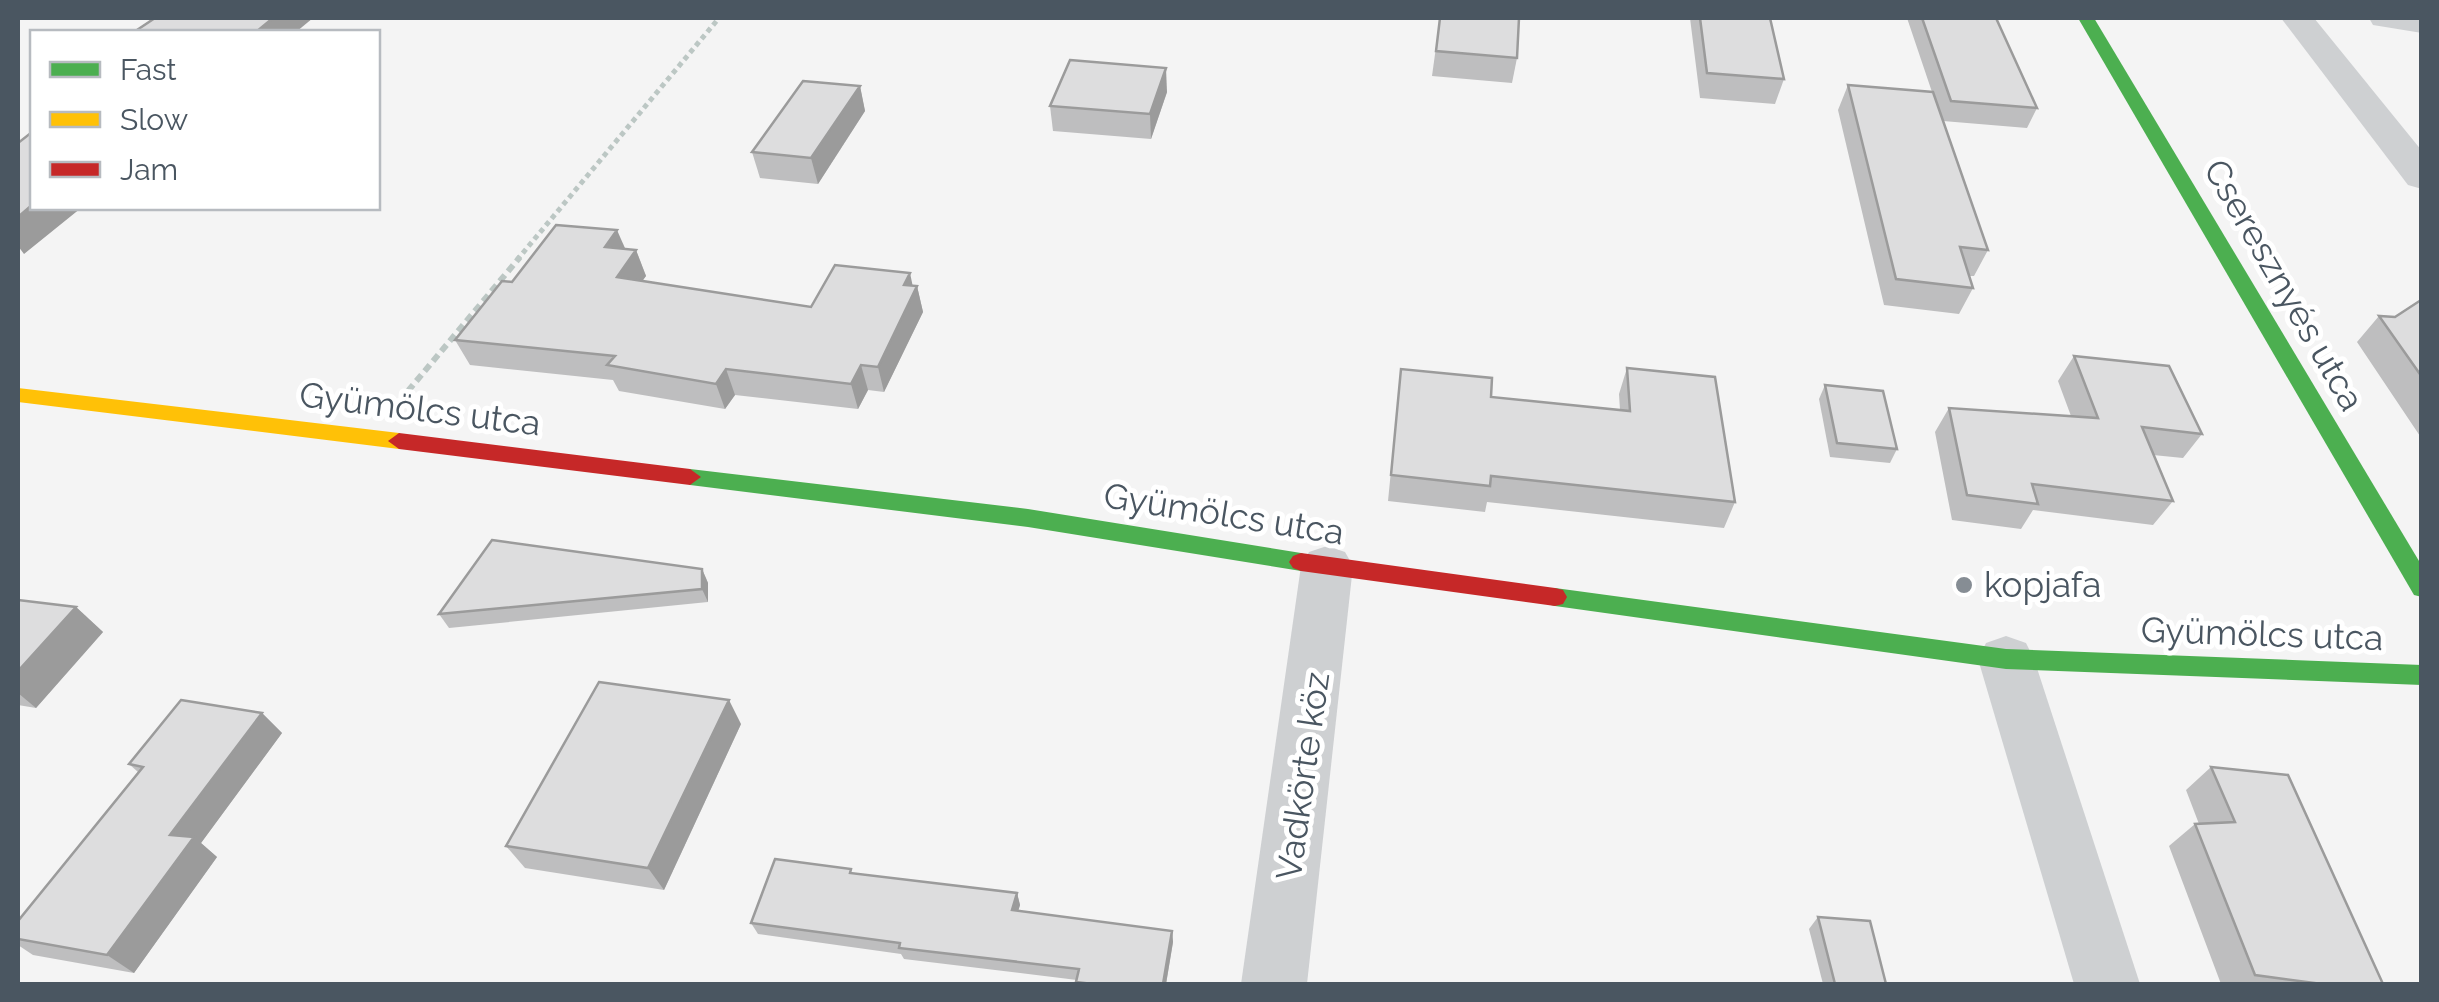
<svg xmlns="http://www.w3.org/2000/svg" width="2439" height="1002" viewBox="0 0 2439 1002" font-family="Raleway,sans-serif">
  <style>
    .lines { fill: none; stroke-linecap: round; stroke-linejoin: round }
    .path-far1 { stroke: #bcc7c4; stroke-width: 5; stroke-dasharray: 5 4; stroke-linecap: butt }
    .path { stroke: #bcc7c4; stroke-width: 6; stroke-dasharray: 8 5; stroke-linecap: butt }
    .street { fill: #ced0d2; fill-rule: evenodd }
    .fast { fill: #4caf50; fill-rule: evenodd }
    .slow { fill: #ffc107; fill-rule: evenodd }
    .jam { fill: #c62828; fill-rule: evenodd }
    .wall { fill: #bebebf }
    .shaded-wall { fill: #9b9b9b }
    .building { fill: #ddddde; stroke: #9b9b9b; stroke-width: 2.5 }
    .poi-dot { fill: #868d94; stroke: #fff; stroke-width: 4 }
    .labels { text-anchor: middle; stroke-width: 10; stroke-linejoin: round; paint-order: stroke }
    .street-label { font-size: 35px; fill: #4a5661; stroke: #fff }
    .poi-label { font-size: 35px; fill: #4a5661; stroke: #fff; text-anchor: start }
  </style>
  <rect width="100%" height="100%" fill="#f4f4f4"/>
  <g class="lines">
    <path class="path-far1" d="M517,260L719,18"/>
    <path class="path" d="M408,391L520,257"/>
    <g class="street">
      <path d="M2281,18H2314L2422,151V189L2408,185Z"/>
      <path d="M2369,18H2422V33L2373,25Z"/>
      <path d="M1327,546L1345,552L1353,566L1307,984H1241L1301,566L1309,552Z"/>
      <path d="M2006,636L2026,643L2034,659L2140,984H2074L1978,659L1986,643Z"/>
    </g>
    <g class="fast">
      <path d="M2078,18H2094L2422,566V597L2414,595Z"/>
      <path d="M690,469L1028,509L1301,553L1309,556L1313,562L1309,568L1301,571L1028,527L690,485L679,477Z"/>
      <path d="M1555,588L2006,649L2422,665V685L2006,669L1555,606L1547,604L1543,597L1547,590Z"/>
    </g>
    <path class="slow" d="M18,388L399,433L410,441L399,449L18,402Z"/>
    <g class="jam">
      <path d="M399,433L690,469L701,477L690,485L399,449L388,441Z"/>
      <path d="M1301,553L1555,588L1563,590L1567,597L1563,604L1555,606L1301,571L1293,568L1289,562L1293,556Z"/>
    </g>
  </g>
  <g class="wall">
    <path d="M1440,18L1517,58L1512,83L1432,76Z"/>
    <path d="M1690,18H1770L1784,79L1775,104L1700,98Z"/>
    <path d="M1907,18H1996L2037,108L2027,128L1943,121L1988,250L1974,276H1969L1973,288L1959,314L1884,305L1838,110L1848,85L1932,92Z"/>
    <path d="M860,86L865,111L818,184L760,178L752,152Z"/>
    <path d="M1167,92L1151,139L1053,131L1050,106Z"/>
    <path d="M625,249L636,250L646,276L642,281L811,307L913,286H917L923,312L884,392L868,390L858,409L735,395L725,409L619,391L613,380L470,365L455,340L512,282Z"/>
    <path d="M2422,301V439L2357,342L2379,316L2395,317Z"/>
    <path d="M2074,356L2202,434L2183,458L2153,455L2173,501L2153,525L2033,510L2021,529L1952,520L1935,432L1949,408L2071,416L2058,381Z"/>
    <path d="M1627,368L1735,502L1724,528L1487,502L1485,512L1388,501L1401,369L1491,397L1620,410L1619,394Z"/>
    <path d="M1825,385L1897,449L1890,463L1830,457L1819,399Z"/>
    <path d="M702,569L708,583V602L449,628L439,614Z"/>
    <path d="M18,600L76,607L103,632L36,708L18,705Z"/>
    <path d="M262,713L282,733L201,843L217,857L134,973L33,955L18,945V921L138,772L129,764Z"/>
    <path d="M741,724L664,890L525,868L506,846Z"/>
    <path d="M2211,767L2383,984H2221L2169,846L2195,824H2199L2186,790Z"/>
    <path d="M853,873L1017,893L1020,905L1018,911L1172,931L1173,942L1166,984H1077V980L904,959L901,954L758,934L751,923Z"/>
    <path d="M1818,917L1886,984H1823L1809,929Z"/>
  </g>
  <g class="shaded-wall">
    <path d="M273,18H313L296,32H256Z"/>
    <path d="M1166,68L1167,92L1151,139L1150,114Z"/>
    <path d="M860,86L865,111L818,184L811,158Z"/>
    <path d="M32,205V208H81L24,254L18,246V217Z"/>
    <path d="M617,230L628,255L605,247Z"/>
    <path d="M636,250L646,276L627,302L617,277Z"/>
    <path d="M910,273L914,292L917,286L923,312L884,392L878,367L904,285Z"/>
    <path d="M861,365L868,390L858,409L851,384Z"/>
    <path d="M726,369L735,395L725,409L716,384Z"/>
    <path d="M702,569L708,583V602L702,589Z"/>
    <path d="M76,607L103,632L36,708L18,693V671Z"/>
    <path d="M729,700L741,724L664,890L648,868Z"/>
    <path d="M262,713L282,733L201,843L217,857L134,973L107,955L170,835Z"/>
    <path d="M1017,893L1020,905L1015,921L1012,910Z"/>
    <path d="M1172,931L1173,942L1166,984H1163Z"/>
  </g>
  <g class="building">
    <path d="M155,18H273L256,32H134Z"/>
    <path d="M1440,18H1519L1517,58L1436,51Z"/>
    <path d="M1700,18H1770L1784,79L1707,73Z"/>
    <path d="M1922,18H1996L2037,108L1951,101Z"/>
    <path d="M1070,60L1166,68L1150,114L1050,106Z"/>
    <path d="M803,81L860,86L811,158L752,152Z"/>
    <path d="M1848,85L1933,92L1988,250L1960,247L1973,288L1896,279Z"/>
    <path d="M32,132V205L18,217V143Z"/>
    <path d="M556,225L617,230L605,247L636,250L617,277L811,307L835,265L910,273L904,285L917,286L878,367L861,365L851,384L726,369L716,384L607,365L615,356L455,340L502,281L512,282Z"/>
    <path d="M2421,300L2422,301V377L2379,316L2395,317Z"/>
    <path d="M2074,356L2169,366L2202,434L2142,427L2173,501L2032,484L2038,504L1967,495L1949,408L2098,418Z"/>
    <path d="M1627,368L1715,377L1735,502L1491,476L1490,486L1391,475L1401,369L1492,378L1491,397L1630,411Z"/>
    <path d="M1825,385L1883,391L1897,449L1837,443Z"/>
    <path d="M492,540L702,569V589L439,614Z"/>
    <path d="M18,600L76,607L18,671Z"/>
    <path d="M599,682L729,700L648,868L506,846Z"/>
    <path d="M181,700L262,713L170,835L194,837L107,955L18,939V921L143,767L129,764Z"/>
    <path d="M2211,767L2288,775L2383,984H2322L2255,975L2195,824L2235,822Z"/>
    <path d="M775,859L851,869L850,873L1017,893L1012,910L1172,931L1163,984H1093L1076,982L1079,969L899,948L900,943L751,923Z"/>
    <path d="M1818,917L1870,921L1886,984H1835Z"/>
  </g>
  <circle class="poi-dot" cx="1964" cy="585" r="10"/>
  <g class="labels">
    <g class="street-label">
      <text transform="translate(2284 285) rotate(60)" y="12">Cseresznyés utca</text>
      <text transform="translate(420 409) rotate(7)" y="12">Gyümölcs utca</text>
      <text transform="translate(1224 514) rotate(9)" y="12">Gyümölcs utca</text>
      <text transform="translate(2262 634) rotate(2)" y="12">Gyümölcs utca</text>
      <text transform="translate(1303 776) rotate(-82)" y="12">Vadkörte köz</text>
    </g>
    <g class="poi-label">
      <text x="1984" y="597">kopjafa</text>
    </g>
  </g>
  <rect width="2439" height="1002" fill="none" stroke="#4a5661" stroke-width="40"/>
  <rect x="30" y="30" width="350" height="180" fill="#ffffff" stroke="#b7bbc0" stroke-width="2.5"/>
  <rect x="50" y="62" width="50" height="15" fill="#4caf50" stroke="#b7bbc0" stroke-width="2.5"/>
  <text x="120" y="80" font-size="30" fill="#4a5661">Fast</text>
  <rect x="50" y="112" width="50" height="15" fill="#ffc107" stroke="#b7bbc0" stroke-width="2.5"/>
  <text x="120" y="130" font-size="30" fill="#4a5661">Slow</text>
  <rect x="50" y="162" width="50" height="15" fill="#c62828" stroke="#b7bbc0" stroke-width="2.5"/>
  <text x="120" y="180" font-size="30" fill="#4a5661">Jam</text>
</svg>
